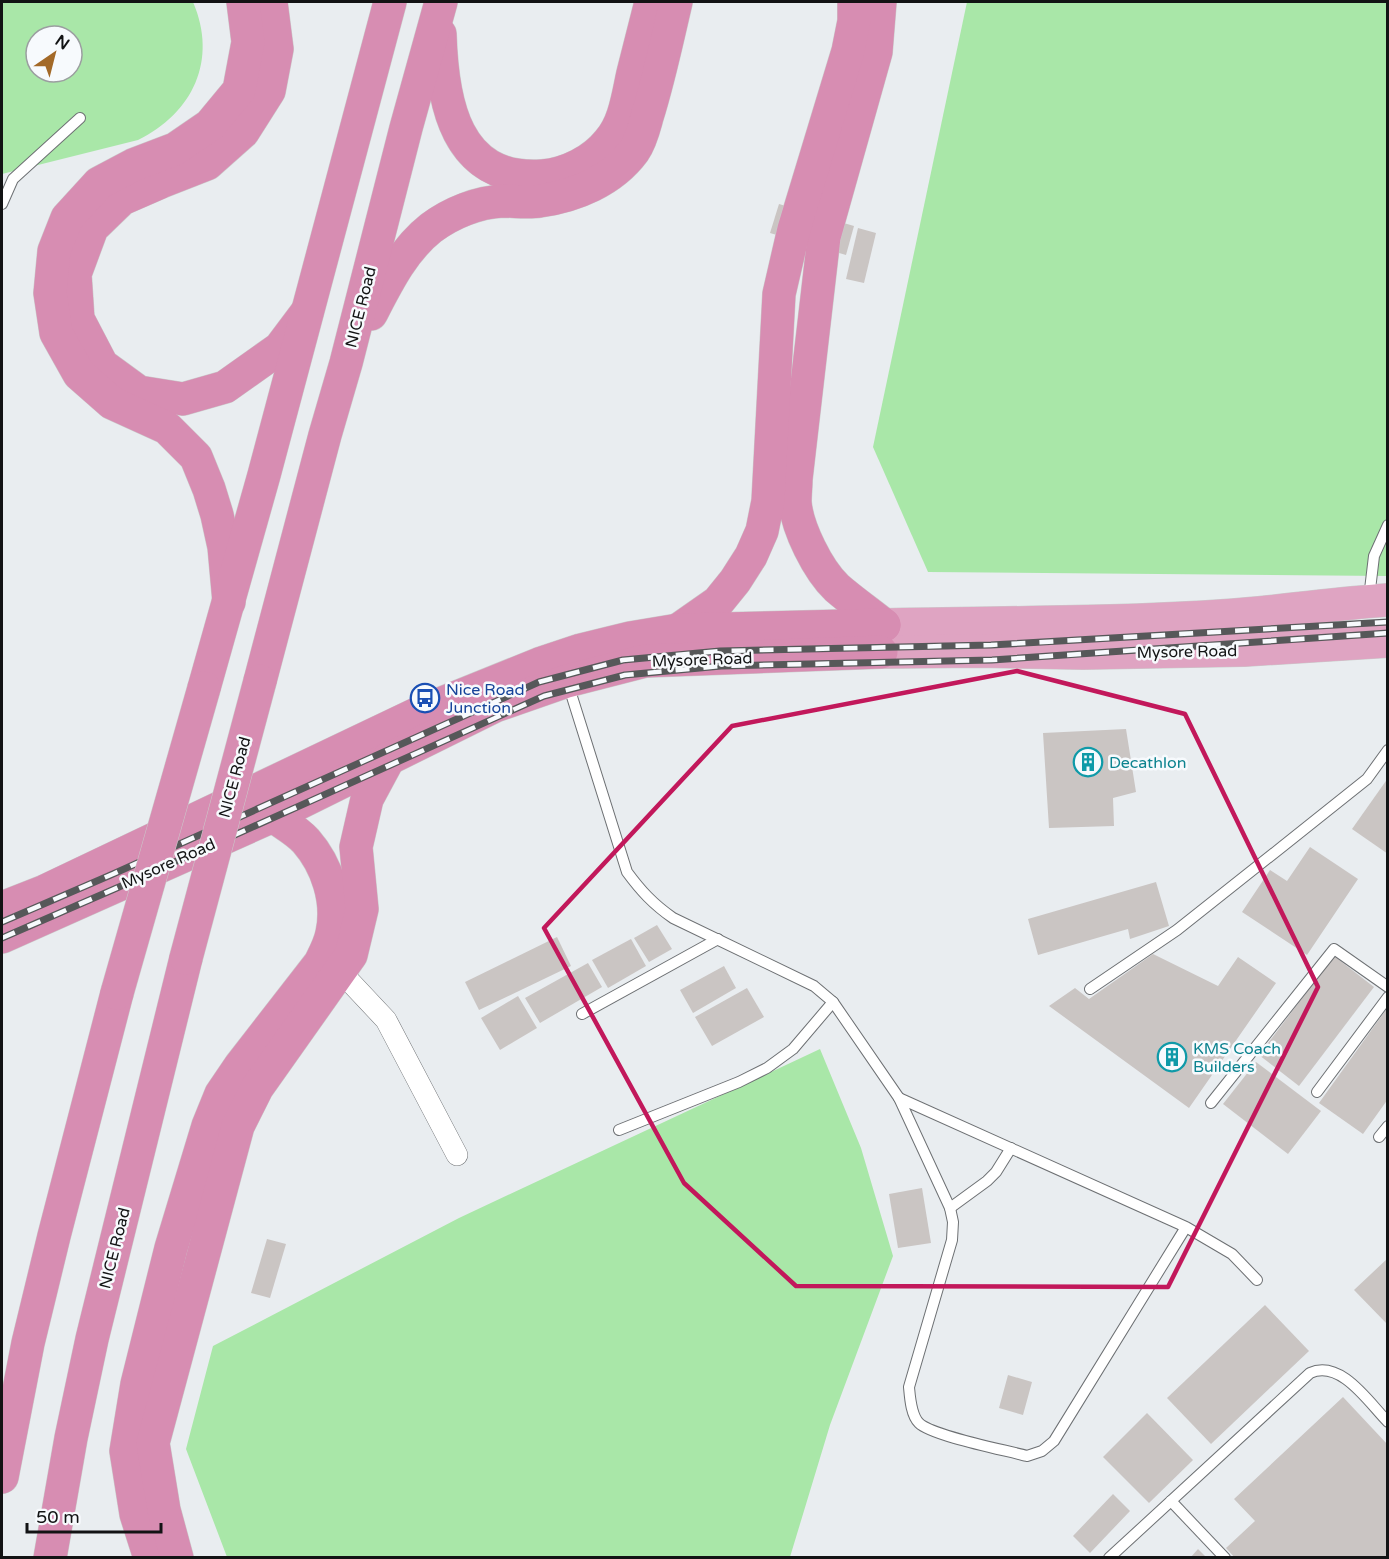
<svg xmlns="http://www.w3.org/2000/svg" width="1389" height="1559" viewBox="0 0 1389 1559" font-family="'Varela Round',sans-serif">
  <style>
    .green { fill: #a9e7a8; fill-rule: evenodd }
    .building { fill: #cac5c3 }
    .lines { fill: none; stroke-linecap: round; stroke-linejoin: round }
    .service-casing { stroke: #6d7073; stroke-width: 12 }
    .minor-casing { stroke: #6d7073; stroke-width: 22 }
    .trunk-casing { stroke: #cbcbcb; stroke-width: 34 }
    .motorway-casing { stroke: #cbcbcb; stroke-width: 34 }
    .service { stroke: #fff; stroke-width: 10 }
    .minor { stroke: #fff; stroke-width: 21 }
    .trunk { stroke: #dfa4c2; stroke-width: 33 }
    .motorway { stroke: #d78db2; stroke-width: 33 }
    .rail-casing { stroke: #565859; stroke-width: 7 }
    .rail { stroke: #f7fafd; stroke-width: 4.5; stroke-dasharray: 14; stroke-linecap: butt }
    .motorway-bridge-casing { stroke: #cbcbcb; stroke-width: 34; stroke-linecap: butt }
    .motorway-bridge { stroke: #d78db2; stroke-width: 33 }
    .marked { fill: none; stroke: #c2185b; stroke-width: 4.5; stroke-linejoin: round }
    .labels { text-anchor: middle; stroke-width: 5; stroke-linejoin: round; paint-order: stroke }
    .street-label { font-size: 16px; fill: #121314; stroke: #f7fafd }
    .transit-label { font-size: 16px; fill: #164399; stroke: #f7fafd; text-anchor: start }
    .culture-label { font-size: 16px; fill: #0d838f; stroke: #f7fafd; text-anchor: start }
  </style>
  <rect width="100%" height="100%" fill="#e9edf0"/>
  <g class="green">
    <path d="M2,2H193C218,60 193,113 138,140L2,174ZM36,36H72V72H36Z"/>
    <path d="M967,2H1387V576L928,572L873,447Z"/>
    <path d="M820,1049L861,1148L893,1256L830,1425L790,1557H227L186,1449L213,1346L459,1218Z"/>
  </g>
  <g class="building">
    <path d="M779,204L854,226L846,255L770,233Z"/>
    <path d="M858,228L876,233L864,283L846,279Z"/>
    <path d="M1126,729L1136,792L1113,798L1114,826L1049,828L1043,733Z"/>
    <path d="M1388,778V854L1352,829Z"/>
    <path d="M1310,847L1358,879L1307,955L1242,912L1270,870L1287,881Z"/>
    <path d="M1156,882L1169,926L1130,939L1128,929L1038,955L1028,919Z"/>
    <path d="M657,925L672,949L649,962L634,938Z"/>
    <path d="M557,937L571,966L479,1010L465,982Z"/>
    <path d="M631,939L646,966L608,988L592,960Z"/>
    <path d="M1153,954L1218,986L1238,957L1276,983L1189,1108L1049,1006L1075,988L1089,999Z"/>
    <path d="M1334,956L1374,987L1299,1086L1259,1055Z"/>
    <path d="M588,963L602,987L540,1023L525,998Z"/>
    <path d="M724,966L736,988L693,1013L680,990Z"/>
    <path d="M747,988L764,1017L712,1046L695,1017Z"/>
    <path d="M518,996L537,1028L500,1050L481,1018Z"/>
    <path d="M1388,1007V1099L1363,1134L1319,1103Z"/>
    <path d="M1256,1062L1321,1111L1288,1154L1223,1104Z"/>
    <path d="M922,1188L931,1243L898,1248L889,1194Z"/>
    <path d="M267,1239L286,1244L270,1298L251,1293Z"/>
    <path d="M1388,1258V1325L1354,1290Z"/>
    <path d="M1265,1305L1309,1351L1211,1444L1167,1398Z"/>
    <path d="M1008,1375L1032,1382L1023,1415L999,1408Z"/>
    <path d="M1343,1397L1388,1445V1558H1235L1226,1548L1255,1521L1234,1499Z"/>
    <path d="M1147,1413L1193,1460L1149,1503L1103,1457Z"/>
    <path d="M1113,1494L1130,1511L1090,1553L1073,1536Z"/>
    <path d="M1198,1549L1207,1558H1190Z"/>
  </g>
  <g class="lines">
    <g class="service-casing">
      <g id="service">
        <path d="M2,204L13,179L80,118"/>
        <path d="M1369,598L1374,556L1388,525"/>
        <path d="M568,684L627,872C641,891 653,904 673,918L814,986L833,1002L899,1098"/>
        <path d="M1090,989L1177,930L1283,846L1367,779L1388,750"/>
        <path d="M582,1014L718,939"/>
        <path d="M1317,1092L1388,997"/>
        <path d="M1211,1103L1334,949L1388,987"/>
        <path d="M619,1130L739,1082L767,1068L793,1049L833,1002"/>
        <path d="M1379,1137L1388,1126"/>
        <path d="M950,1208L987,1181L996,1172L1011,1148"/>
        <path d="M1186,1227L1054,1441L1042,1451L1027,1456C1005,1450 932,1436 919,1423C911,1415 910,1398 909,1387L952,1240L953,1222L950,1208L899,1098L1186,1227L1232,1254L1257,1280"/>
        <path d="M1171,1501L1225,1558"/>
        <path d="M1109,1558L1310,1373C1341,1359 1369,1403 1388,1422"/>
      </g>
    </g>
    <g class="minor-casing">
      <path id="minor" d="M340,971L386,1020L457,1155"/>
    </g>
    <g class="trunk-casing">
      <g id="trunk">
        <path d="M884,625C1005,622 1127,624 1247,614C1294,610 1341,603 1388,600"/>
        <path d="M881,652L978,651L1083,653L1244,650L1388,641"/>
      </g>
    </g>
    <g class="motorway-casing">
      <g id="motorway">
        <path d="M271,2L277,49L269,91L243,132L207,164L161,182L122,199L92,228L75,274L78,319L102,365L139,392L183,399L225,387L280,348L307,312"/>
        <path d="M880,2L876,52L824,237L796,479C796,486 795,494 795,502C797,528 818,570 837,588C852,601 869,613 884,625"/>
        <path d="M440,34C442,101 455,182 542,176C567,174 593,161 609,141C625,123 628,95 633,73C639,49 645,25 651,2"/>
        <path d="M371,314C387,283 403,250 431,228C451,213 478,202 503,201C515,201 528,203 540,201C575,196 612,181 634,151C641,141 644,128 647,117C659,79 667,40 676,2"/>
        <path d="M229,602L224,547L217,515L209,489L196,457L167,428L112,403L79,374L56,333L50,293L54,251L67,218L99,183L133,165L175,149L210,125L239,90L248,42L243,2"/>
        <path d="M678,630L718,602L735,581L751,556L762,531L768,501L779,294L794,229L848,51L854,21V2"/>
        <path d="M260,681L325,435L346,363L406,128L441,2"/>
        <path d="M204,688L264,475L390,2"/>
        <path d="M2,908L45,891L425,710L539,664L581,650L630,638L678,630L884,625"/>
        <path d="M2,937L273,816L495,706L567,681L645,661L881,652"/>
        <path d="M2,1477L28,1343L54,1236L117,993"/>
        <path d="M50,1558L71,1438L92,1339L186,958"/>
        <path d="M150,1558L136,1514L126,1451L137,1384L171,1248L208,1126L221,1094L240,1066L320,963C325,953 330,944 332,933C339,901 327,865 306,841C297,831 284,824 273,816"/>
        <path d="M177,1558L164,1510L153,1443L238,1126L257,1088L351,955L362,909L356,847L367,799L389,758"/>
      </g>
    </g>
    <use href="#service" class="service"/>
    <use href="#minor" class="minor"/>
    <use href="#trunk" class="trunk"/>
    <use href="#motorway" class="motorway"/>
    <g class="rail-casing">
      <g id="rail">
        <path d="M2,922L113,874L539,682L623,660L720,651L991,645L1388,622"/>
        <path d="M2,938L119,887L544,696L625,675L721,666L992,660L1388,633"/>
      </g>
    </g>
    <use href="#rail" class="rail"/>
    <g class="motorway-bridge-casing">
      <g id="motorway-bridge">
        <path d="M186,958L260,681"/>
        <path d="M117,993L204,688"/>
      </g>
    </g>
    <use href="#motorway-bridge" class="motorway-bridge"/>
  </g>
  <path class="marked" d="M1017,671L1185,714L1318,987L1168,1287L796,1286L684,1183L544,928L732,726Z"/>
  <defs>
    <g id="bus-ring" transform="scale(1.5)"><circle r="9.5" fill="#f7fafd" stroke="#1a4fb4" stroke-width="1.5"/><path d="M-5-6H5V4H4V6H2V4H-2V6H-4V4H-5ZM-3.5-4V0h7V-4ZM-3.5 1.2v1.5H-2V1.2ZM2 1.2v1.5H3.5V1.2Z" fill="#1a4fb4"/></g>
    <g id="building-ring" transform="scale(1.5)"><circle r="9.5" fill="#f7fafd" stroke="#0f9aa8" stroke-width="1.5"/><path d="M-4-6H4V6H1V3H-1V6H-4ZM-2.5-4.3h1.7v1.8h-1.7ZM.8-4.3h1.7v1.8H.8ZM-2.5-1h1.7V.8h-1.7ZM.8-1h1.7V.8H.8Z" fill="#0f9aa8"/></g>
  </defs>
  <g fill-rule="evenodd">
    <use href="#bus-ring" x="425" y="698"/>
    <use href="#building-ring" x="1088" y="762"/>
    <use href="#building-ring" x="1172" y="1057"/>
  </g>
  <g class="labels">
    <g class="street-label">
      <text transform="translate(360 307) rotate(-76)" y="6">NICE Road</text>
      <text transform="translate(1187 651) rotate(-1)" y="6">Mysore Road</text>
      <text transform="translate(702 659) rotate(-2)" y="6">Mysore Road</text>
      <text transform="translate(234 777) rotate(-75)" y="6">NICE Road</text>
      <text transform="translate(168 863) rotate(-24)" y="6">Mysore Road</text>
      <text transform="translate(114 1248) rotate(-76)" y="6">NICE Road</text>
    </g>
    <g class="transit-label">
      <text x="446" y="695">Nice Road<tspan x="446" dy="18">Junction</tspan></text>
    </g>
    <g class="culture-label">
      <text x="1109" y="768">Decathlon</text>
      <text x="1193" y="1054">KMS Coach<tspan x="1193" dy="18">Builders</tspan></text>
    </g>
  </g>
  <rect width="1389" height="1559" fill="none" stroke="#121314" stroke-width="6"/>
  <g transform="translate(54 54) rotate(35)"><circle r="28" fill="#f7fafd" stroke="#9b9ea0" stroke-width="1.5"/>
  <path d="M0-4.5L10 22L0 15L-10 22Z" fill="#a36928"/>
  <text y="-9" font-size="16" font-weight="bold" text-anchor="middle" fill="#121314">N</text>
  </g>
  <path d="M27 1523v9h134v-9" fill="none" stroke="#121314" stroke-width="3"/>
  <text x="36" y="1523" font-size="18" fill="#121314" stroke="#f7fafd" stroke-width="4.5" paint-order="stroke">50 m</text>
</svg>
